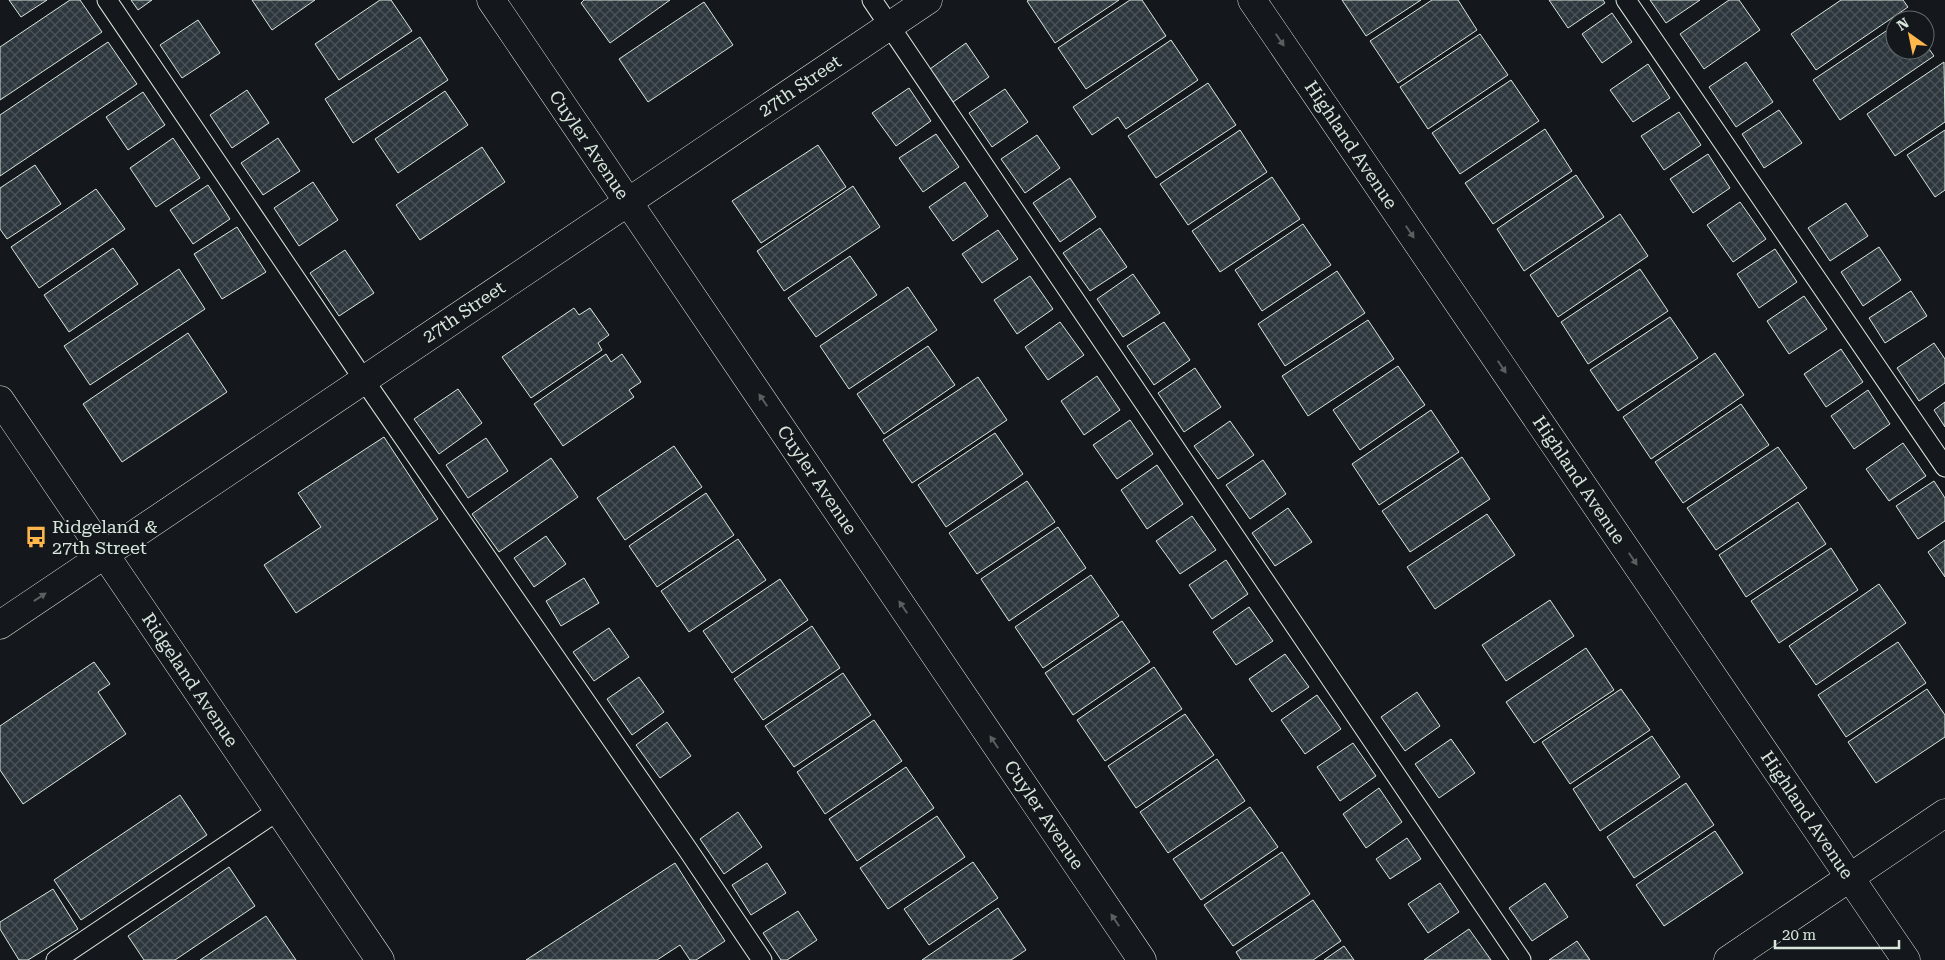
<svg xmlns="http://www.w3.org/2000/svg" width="1945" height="960" viewBox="0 0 1945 960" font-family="'Roboto Serif',serif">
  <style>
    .building { fill: url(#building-cross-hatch); stroke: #d8e6dc }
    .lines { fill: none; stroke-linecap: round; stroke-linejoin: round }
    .lane-casing { stroke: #d8e6dc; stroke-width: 21 }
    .street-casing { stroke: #d8e6dc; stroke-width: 29 }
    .secondary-casing { stroke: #d8e6dc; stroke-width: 29 }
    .lane { stroke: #14181c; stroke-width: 19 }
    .street { stroke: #14181c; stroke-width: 28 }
    .secondary { stroke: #14181c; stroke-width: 28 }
    .oneway { fill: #59605f }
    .labels { text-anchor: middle; stroke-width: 4; stroke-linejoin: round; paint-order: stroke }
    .street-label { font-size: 18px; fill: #d8e6dc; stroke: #14181c }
    .poi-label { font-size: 18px; fill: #d8e6dc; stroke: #14181c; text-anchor: start }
  </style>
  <defs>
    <pattern id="building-cross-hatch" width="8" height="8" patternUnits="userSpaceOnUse" patternTransform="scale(1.25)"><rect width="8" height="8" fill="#2c363c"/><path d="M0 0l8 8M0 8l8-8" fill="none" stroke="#4a5358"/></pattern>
  </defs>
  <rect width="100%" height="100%" fill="#14181c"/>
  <g class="building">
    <path d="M9,0H47L21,17Z"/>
    <path d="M70,0H80L102,32L0,100V47Z"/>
    <path d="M131,0H152L138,10Z"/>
    <path d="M252,0H315L272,30Z"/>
    <path d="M380,0H391L412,31L339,80L315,44Z"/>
    <path d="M584,0H670L610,43L581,3Z"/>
    <path d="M1029,0H1119L1055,43L1027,1Z"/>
    <path d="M1130,0H1142L1166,36L1086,89L1058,48Z"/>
    <path d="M1342,0H1421L1366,36Z"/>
    <path d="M1432,0H1458L1477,30L1398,83L1370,41Z"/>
    <path d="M1549,0H1603L1605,3L1568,28Z"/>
    <path d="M1650,0H1700L1666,23Z"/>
    <path d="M1729,0H1739L1760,30L1704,69L1680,34Z"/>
    <path d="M1841,0H1903L1908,7L1816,70L1791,34Z"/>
    <path d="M704,2L733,45L648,102L619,59Z"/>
    <path d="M1612,13L1632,42L1602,63L1582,34Z"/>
    <path d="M198,20L220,53L182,78L160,45Z"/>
    <path d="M1895,25V50H1925V43L1934,56L1840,120L1813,80Z"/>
    <path d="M1480,34L1508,75L1428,129L1400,87Z"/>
    <path d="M420,37L448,80L353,143L325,99Z"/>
    <path d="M1171,40L1198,80L1126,129L1118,117L1092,135L1073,107Z"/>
    <path d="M108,42L137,84L0,176V115Z"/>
    <path d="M966,43L989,77L953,102L930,69Z"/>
    <path d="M1746,62L1773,102L1736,127L1709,87Z"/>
    <path d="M1944,62L1945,122L1895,156L1867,114Z"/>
    <path d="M1648,64L1670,98L1633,122L1610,90Z"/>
    <path d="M1511,80L1539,121L1460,174L1432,133Z"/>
    <path d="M1208,83L1236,125L1156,178L1128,136Z"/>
    <path d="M909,88L931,121L896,146L872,113Z"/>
    <path d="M1005,89L1028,122L992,147L969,113Z"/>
    <path d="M247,90L269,123L232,148L210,115Z"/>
    <path d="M445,91L468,125L398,173L375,139Z"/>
    <path d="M143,92L165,125L128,150L106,117Z"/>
    <path d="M1779,110L1802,143L1764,168L1742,134Z"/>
    <path d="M1679,112L1701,145L1664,170L1641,136Z"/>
    <path d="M1545,129L1572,171L1493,224L1465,183Z"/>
    <path d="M1240,130L1267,172L1188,225L1160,184Z"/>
    <path d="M1945,130V190L1935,197L1907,155Z"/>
    <path d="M936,134L959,167L923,192L899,158Z"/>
    <path d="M1037,135L1060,168L1025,193L1001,159Z"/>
    <path d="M173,138L200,178L156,207L130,168Z"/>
    <path d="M278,138L300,171L263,195L241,163Z"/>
    <path d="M818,145L846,187L761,243L732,201Z"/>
    <path d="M482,147L505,182L420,240L396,205Z"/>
    <path d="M1708,154L1730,188L1693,213L1670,179Z"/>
    <path d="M35,165L61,204L7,239L0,229V188Z"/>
    <path d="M1576,175L1604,217L1524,271L1497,229Z"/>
    <path d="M1272,177L1300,219L1220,272L1192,231Z"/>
    <path d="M1070,178L1096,217L1060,242L1033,203Z"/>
    <path d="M313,182L338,220L299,246L274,208Z"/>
    <path d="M965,182L988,216L953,241L929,207Z"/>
    <path d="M208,185L230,219L193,244L170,210Z"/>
    <path d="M853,186L880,227L784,291L757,251Z"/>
    <path d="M96,189L125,229L39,288L11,247Z"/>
    <path d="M1740,202L1766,239L1733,262L1707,225Z"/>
    <path d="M1846,203L1868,236L1830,261L1808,228Z"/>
    <path d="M1620,214L1648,256L1558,317L1530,275Z"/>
    <path d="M1303,224L1331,265L1262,311L1235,270Z"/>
    <path d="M237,227L266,272L222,299L194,254Z"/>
    <path d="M1100,228L1127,267L1090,291L1063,253Z"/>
    <path d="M998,230L1018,259L982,283L962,254Z"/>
    <path d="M1879,247L1901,280L1863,306L1841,272Z"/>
    <path d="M113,248L138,284L69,332L44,295Z"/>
    <path d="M1775,249L1797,282L1759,308L1737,274Z"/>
    <path d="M345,250L374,293L339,316L310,273Z"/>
    <path d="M850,256L877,295L816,337L788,298Z"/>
    <path d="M179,269L205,309L90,385L64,346Z"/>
    <path d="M1640,269L1668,311L1588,364L1561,322Z"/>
    <path d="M1337,271L1365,313L1285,366L1258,324Z"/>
    <path d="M1133,274L1160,313L1123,337L1097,299Z"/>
    <path d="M1030,276L1053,309L1017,334L994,300Z"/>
    <path d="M908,287L937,330L849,389L820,346Z"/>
    <path d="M1911,291L1927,316L1885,343L1869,318Z"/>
    <path d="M1804,296L1827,329L1789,354L1767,321Z"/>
    <path d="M574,308L579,315L590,308L609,335L598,343L602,350L531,398L502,357Z"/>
    <path d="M1670,317L1698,358L1618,411L1590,370Z"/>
    <path d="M1368,320L1394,359L1308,416L1282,376Z"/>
    <path d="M1060,322L1084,355L1048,380L1025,347Z"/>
    <path d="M1164,322L1190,360L1154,385L1127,346Z"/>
    <path d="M188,333L227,392L122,462L83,404Z"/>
    <path d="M1934,343L1945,359V383L1919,401L1897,368Z"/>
    <path d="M928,346L955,385L884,434L857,394Z"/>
    <path d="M1841,349L1863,382L1826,407L1804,374Z"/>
    <path d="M1715,353L1744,395L1651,459L1623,417Z"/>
    <path d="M606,354L611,362L622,354L641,382L629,390L634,397L563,446L534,404Z"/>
    <path d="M1398,366L1425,405L1360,450L1333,410Z"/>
    <path d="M1195,368L1221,407L1184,432L1158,393Z"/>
    <path d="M1097,376L1120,410L1084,435L1061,401Z"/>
    <path d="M978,377L1007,420L912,483L883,440Z"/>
    <path d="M458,389L482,423L439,454L414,419Z"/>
    <path d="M1868,390L1890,424L1854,449L1831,416Z"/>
    <path d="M1945,402V427L1934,410Z"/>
    <path d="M1741,404L1769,445L1683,503L1655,462Z"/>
    <path d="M1431,410L1459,452L1379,505L1352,464Z"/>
    <path d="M1130,420L1153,454L1117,479L1093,445Z"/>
    <path d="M1230,421L1254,455L1218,479L1194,446Z"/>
    <path d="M995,433L1023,474L946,527L918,485Z"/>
    <path d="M384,437L438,519L296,613L264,565L321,527L298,493Z"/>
    <path d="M486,438L508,471L468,498L446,465Z"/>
    <path d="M1903,443L1926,476L1889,501L1866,469Z"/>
    <path d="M674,446L702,487L625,540L597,498Z"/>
    <path d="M1778,447L1807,488L1716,550L1687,508Z"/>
    <path d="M1462,457L1490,499L1410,552L1382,511Z"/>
    <path d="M551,458L578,497L499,552L472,514Z"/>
    <path d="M1263,460L1286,494L1250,519L1226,485Z"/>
    <path d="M1157,465L1183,504L1147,529L1121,490Z"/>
    <path d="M1027,481L1055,522L977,574L949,533Z"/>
    <path d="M1934,481L1945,498V521L1918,539L1896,506Z"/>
    <path d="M706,493L734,535L657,587L629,546Z"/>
    <path d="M1798,502L1826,544L1746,597L1719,555Z"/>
    <path d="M1288,508L1312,542L1275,566L1252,533Z"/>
    <path d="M1487,514L1515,555L1435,609L1407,567Z"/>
    <path d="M1192,516L1216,550L1180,574L1156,541Z"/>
    <path d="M1058,527L1086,568L1009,621L981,579Z"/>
    <path d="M546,536L566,564L534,587L514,558Z"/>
    <path d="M738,539L766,580L689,632L661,591Z"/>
    <path d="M1945,540V577L1928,552Z"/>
    <path d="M1831,548L1858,590L1779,643L1751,601Z"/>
    <path d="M1226,560L1248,594L1212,619L1189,585Z"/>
    <path d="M1091,575L1119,616L1043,668L1015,627Z"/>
    <path d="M584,578L599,603L561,626L546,601Z"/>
    <path d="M780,579L808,620L732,673L703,631Z"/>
    <path d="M1879,584L1906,623L1816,685L1789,646Z"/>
    <path d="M1550,600L1574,636L1506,681L1482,645Z"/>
    <path d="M1249,607L1273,641L1236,665L1213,632Z"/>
    <path d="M1122,621L1150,662L1073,715L1045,673Z"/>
    <path d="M812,626L840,668L763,720L734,679Z"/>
    <path d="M609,628L629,657L594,681L573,652Z"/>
    <path d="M1898,642L1926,683L1846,737L1818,695Z"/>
    <path d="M1586,648L1614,690L1534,743L1506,702Z"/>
    <path d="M1285,654L1309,687L1272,712L1249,679Z"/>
    <path d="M94,662L110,684L98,692L126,734L23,804L0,770V726Z"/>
    <path d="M1154,667L1182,709L1105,761L1077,720Z"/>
    <path d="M843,673L871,715L794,767L765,726Z"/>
    <path d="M639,677L664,712L632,735L607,699Z"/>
    <path d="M1621,689L1650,730L1570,784L1542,742Z"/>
    <path d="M1927,689L1945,715V737L1876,783L1848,742Z"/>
    <path d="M1417,692L1440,726L1405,751L1381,717Z"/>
    <path d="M1317,695L1341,729L1305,754L1281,720Z"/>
    <path d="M1185,714L1214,755L1136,808L1108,766Z"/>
    <path d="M874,720L902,761L825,814L797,772Z"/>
    <path d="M667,722L691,756L660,778L636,745Z"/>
    <path d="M1652,736L1680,777L1600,831L1573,789Z"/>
    <path d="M1451,739L1475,773L1439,798L1415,764Z"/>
    <path d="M1353,743L1376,776L1340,801L1317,767Z"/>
    <path d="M1217,759L1245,801L1168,853L1140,812Z"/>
    <path d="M906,767L934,808L857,861L829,819Z"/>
    <path d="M1686,783L1714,825L1634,878L1607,837Z"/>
    <path d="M1379,788L1402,822L1366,848L1343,814Z"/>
    <path d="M180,795L207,835L81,920L54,880Z"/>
    <path d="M1250,807L1278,847L1201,900L1173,859Z"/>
    <path d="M738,812L762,847L724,874L700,839Z"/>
    <path d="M937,816L965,857L888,909L860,868Z"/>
    <path d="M1715,831L1743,873L1664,926L1636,885Z"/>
    <path d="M1407,838L1421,859L1390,879L1376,859Z"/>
    <path d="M1282,852L1310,894L1233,946L1204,905Z"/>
    <path d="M973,862L998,898L929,945L904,909Z"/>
    <path d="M675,863L725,941L696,960H690L680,945L657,960H526Z"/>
    <path d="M767,863L786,893L751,915L732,885Z"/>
    <path d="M229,867L255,906L175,960H144L128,936Z"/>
    <path d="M1440,883L1459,912L1428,933L1408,904Z"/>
    <path d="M1545,883L1568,917L1532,941L1509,908Z"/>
    <path d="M53,889L78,929L28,960H19L0,929V922Z"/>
    <path d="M1313,900L1341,941L1313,960H1241L1236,952Z"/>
    <path d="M998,908L1026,950L1011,960H922Z"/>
    <path d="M798,911L817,940L787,960H781L763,933Z"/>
    <path d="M266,916L296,960H200Z"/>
    <path d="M1469,929L1491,960H1424Z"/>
    <path d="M1577,941L1590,960H1549Z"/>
    <path d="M1344,946L1354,960H1324Z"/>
  </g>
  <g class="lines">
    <g class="lane-casing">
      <g id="lane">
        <path d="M107,0L364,380L688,850L762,960"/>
        <path d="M872,0L1521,960"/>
        <path d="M1626,0L1945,467"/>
        <path d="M56,960L279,810"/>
      </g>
    </g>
    <g class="street-casing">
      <g id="street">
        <path d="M491,0L1142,960"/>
        <path d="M1252,0L1906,960"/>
        <path d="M0,625L928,0"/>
        <path d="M1728,960L1945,813"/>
      </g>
    </g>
    <g class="secondary-casing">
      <path id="secondary" d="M0,400L380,960"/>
    </g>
    <use href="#lane" class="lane"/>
    <use href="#street" class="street"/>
    <use href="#secondary" class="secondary"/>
  </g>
  <defs><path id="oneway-solid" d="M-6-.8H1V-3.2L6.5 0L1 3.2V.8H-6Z" transform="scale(1.25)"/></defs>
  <g class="oneway">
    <use href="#oneway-solid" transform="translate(1280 40) rotate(56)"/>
    <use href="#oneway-solid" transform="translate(1410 232) rotate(56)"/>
    <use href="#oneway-solid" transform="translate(1502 367) rotate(56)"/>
    <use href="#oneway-solid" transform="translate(763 400) rotate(-124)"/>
    <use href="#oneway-solid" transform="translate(1633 559) rotate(56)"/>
    <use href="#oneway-solid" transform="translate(40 597) rotate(-34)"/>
    <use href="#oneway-solid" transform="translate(903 607) rotate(-124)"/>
    <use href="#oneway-solid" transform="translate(994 742) rotate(-124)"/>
    <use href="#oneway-solid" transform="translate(1115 920) rotate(-124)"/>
  </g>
  <defs>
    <g id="bus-bare" transform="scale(1.725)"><path d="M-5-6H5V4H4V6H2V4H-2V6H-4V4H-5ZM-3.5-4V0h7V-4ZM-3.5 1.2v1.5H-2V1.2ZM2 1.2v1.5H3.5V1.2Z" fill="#ffb74d" stroke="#14181c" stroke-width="2.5" paint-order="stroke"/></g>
  </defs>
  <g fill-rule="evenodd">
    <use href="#bus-bare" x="36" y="537"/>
  </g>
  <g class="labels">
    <g class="street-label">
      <text transform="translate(800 86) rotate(-34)" y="6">27th Street</text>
      <text transform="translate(589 145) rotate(56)" y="6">Cuyler Avenue</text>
      <text transform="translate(1351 145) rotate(56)" y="6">Highland Avenue</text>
      <text transform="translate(464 312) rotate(-34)" y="6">27th Street</text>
      <text transform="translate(817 480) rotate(56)" y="6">Cuyler Avenue</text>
      <text transform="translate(1579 480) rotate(56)" y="6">Highland Avenue</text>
      <text transform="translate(190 680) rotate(56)" y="6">Ridgeland Avenue</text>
      <text transform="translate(1044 815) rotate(56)" y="6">Cuyler Avenue</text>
      <text transform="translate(1807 815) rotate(56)" y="6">Highland Avenue</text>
    </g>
    <g class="poi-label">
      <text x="52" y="533">Ridgeland &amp;<tspan x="52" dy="21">27th Street</tspan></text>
    </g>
  </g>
  <g transform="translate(1910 35) rotate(327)"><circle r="24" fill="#14181c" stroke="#626a69"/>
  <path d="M0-4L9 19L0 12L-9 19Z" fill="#ffb74d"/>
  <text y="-8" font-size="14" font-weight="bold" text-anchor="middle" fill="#d8e6dc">N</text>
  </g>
  <path d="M1775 940v8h124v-8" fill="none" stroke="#d8e6dc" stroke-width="2.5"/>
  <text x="1782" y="940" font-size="15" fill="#d8e6dc" stroke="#14181c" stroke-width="4" paint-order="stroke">20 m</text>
</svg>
